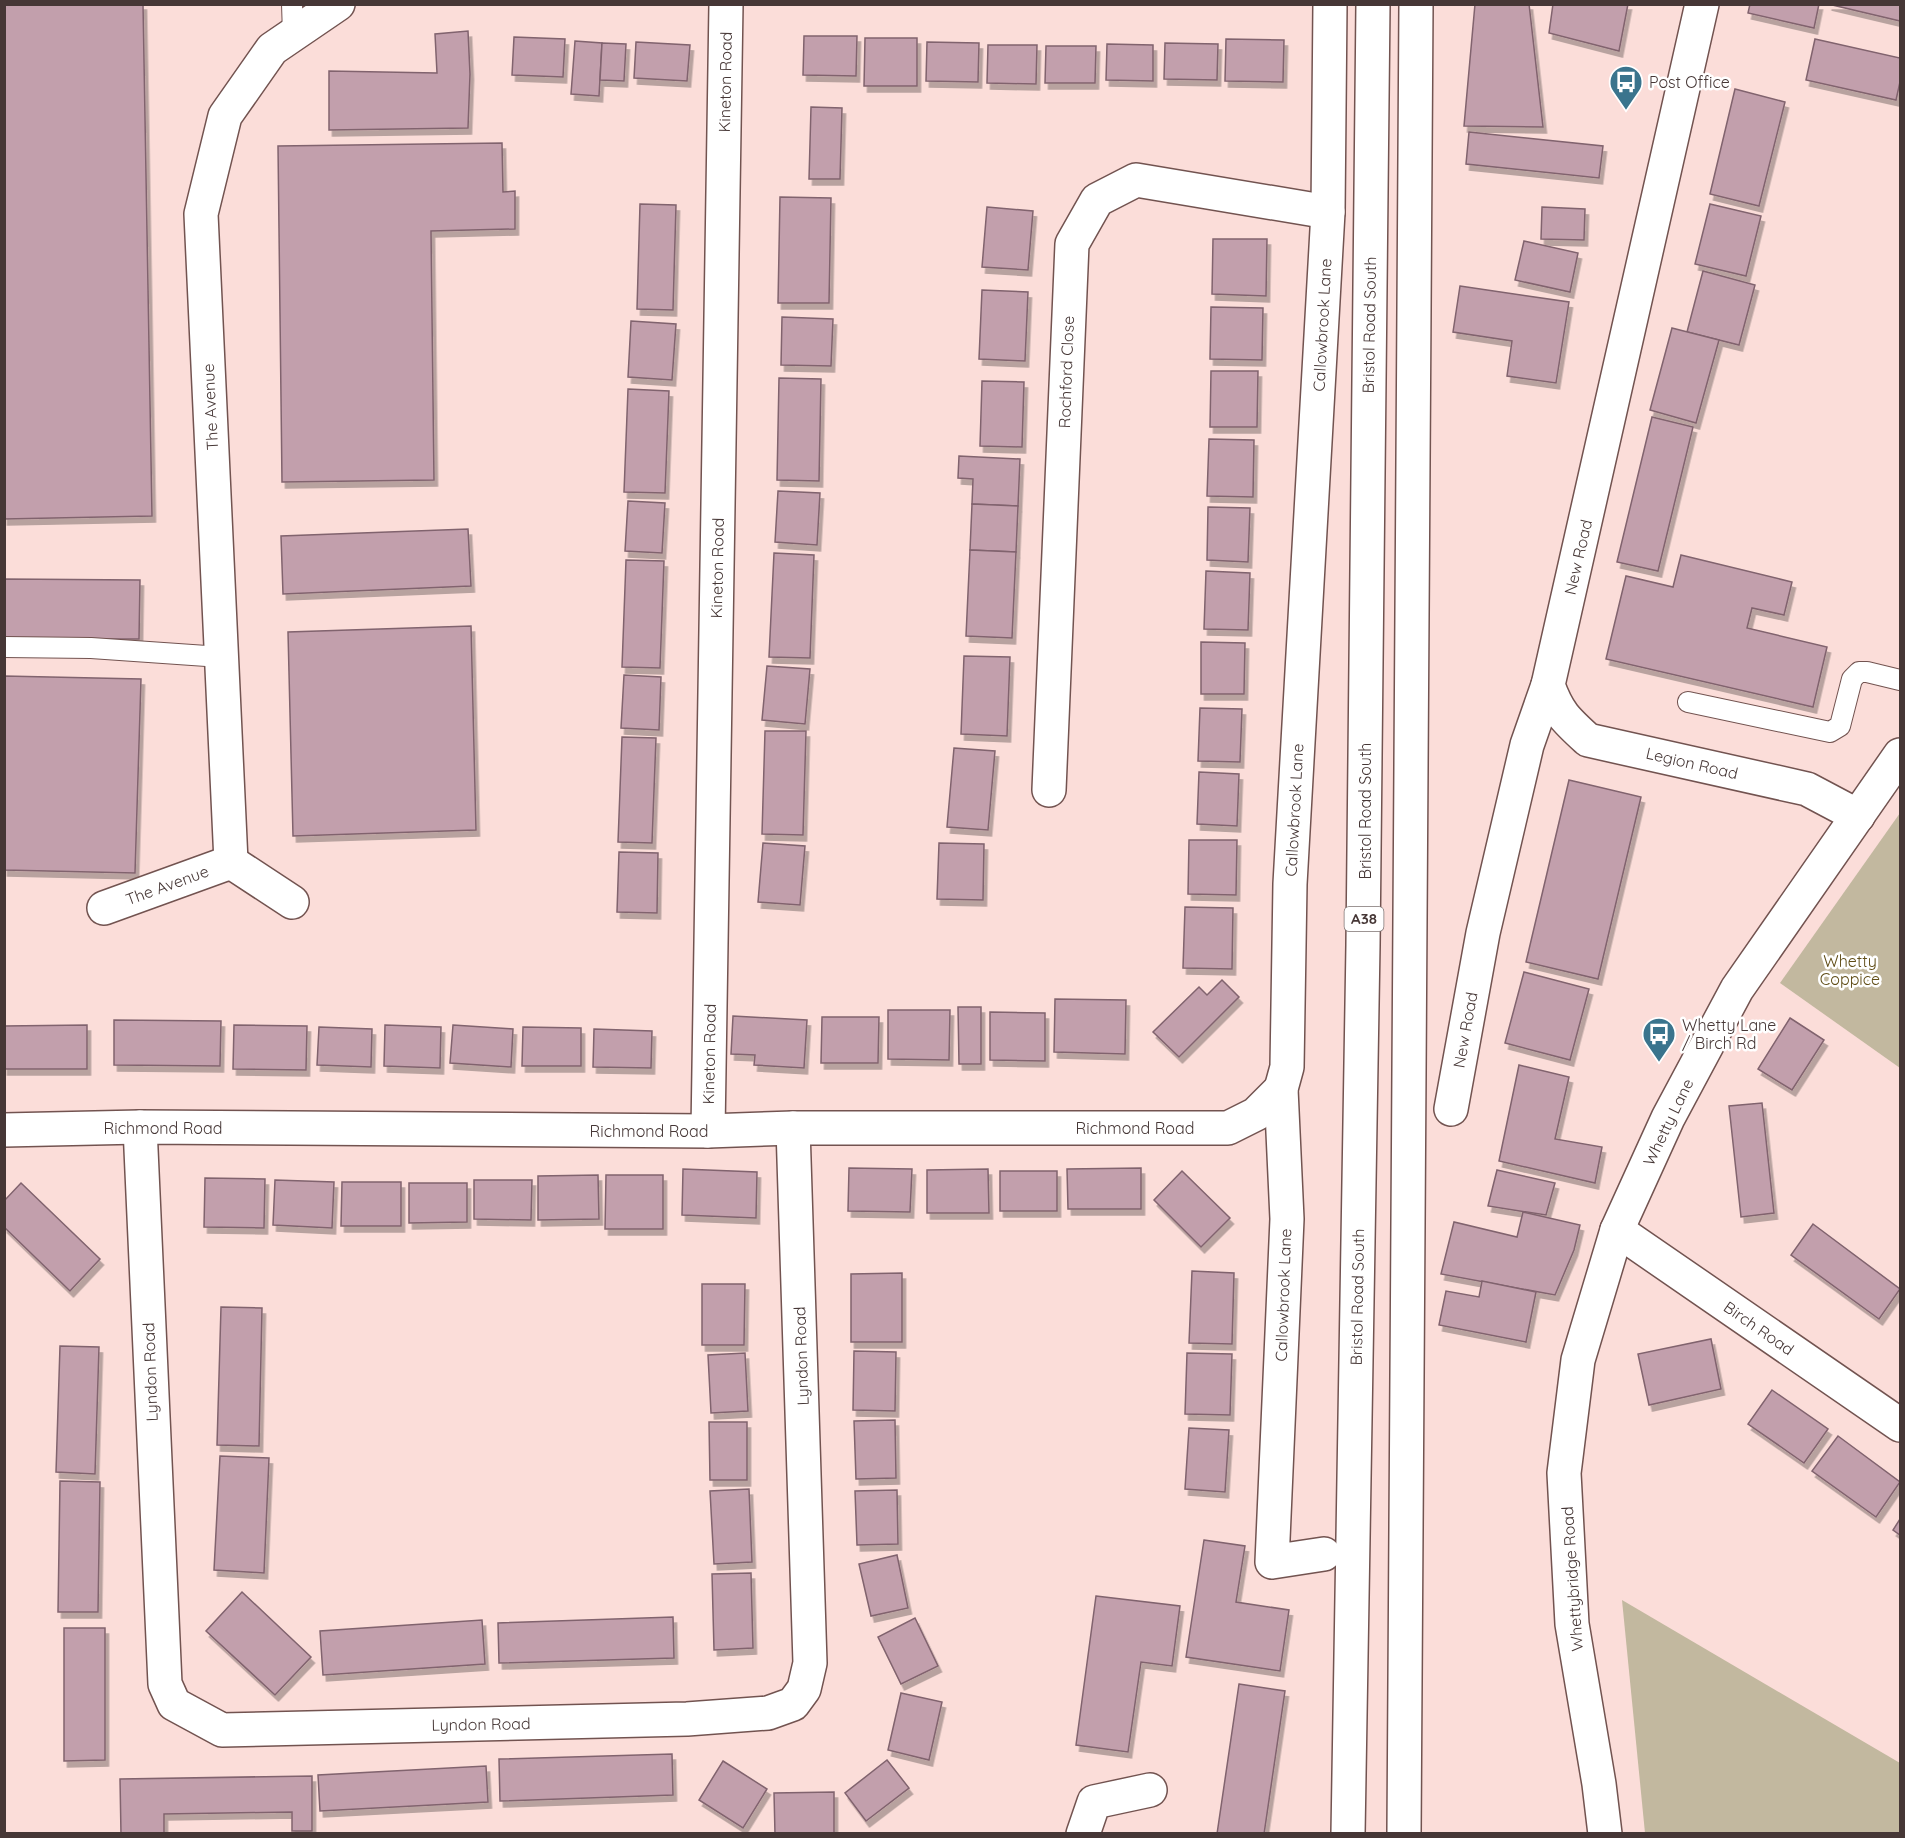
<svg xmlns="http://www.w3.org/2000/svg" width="1905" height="1838" viewBox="0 0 1905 1838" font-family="Quicksand,sans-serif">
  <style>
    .green { fill: #c2b89f }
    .building { fill: #c29fac; stroke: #81636e; stroke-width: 1.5; filter: url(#shadow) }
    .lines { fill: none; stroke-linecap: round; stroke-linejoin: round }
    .service-casing { stroke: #725350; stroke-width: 22 }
    .minor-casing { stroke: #725350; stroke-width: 36 }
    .tertiary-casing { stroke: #725350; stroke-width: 36 }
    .trunk-casing { stroke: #725350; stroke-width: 36 }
    .service { stroke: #fff; stroke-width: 20 }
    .minor { stroke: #fff; stroke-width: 33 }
    .tertiary { stroke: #fff; stroke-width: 33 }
    .trunk { stroke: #fff; stroke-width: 33 }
    .labels { text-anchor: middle; stroke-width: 5; stroke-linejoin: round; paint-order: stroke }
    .shield { fill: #fff; stroke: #7e7372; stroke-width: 1.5 }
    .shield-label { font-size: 15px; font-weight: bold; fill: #463736 }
    .street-label { font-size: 16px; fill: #463736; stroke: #fff }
    .poi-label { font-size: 16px; fill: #463736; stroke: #fff; text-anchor: start }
    .park-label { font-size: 16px; fill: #604d17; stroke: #fff }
  </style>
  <defs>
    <filter id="shadow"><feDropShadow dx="3.5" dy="6" stdDeviation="0" flood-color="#0004"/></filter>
  </defs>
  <rect width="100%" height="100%" fill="#fbddd9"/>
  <g class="green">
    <path d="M1900,813V1068L1780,983Z"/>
    <path d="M1622,1600L1900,1763V1833H1645Z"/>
  </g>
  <g class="building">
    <path d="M4,4H143L152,516L4,519Z"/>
    <path d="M1475,4H1529L1543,127L1464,126Z"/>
    <path d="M1553,4H1628L1619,51L1549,33Z"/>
    <path d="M1750,4H1819L1814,28L1748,13Z"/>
    <path d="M1828,4H1900V21Z"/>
    <path d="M468,31L470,74L468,128L329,130V71L437,73L435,34Z"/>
    <path d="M804,36H857L856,76L803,75Z"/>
    <path d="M514,37L565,39L563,77L512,75Z"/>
    <path d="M865,38H917V86H864Z"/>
    <path d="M1226,39L1284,40L1283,82L1225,81Z"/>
    <path d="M1815,39L1900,58V82L1896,100L1806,80Z"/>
    <path d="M575,41L602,43L599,96L571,94Z"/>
    <path d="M636,42L690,45L687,81L634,78Z"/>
    <path d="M927,42L979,43L978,82L926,81Z"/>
    <path d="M602,43L626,44L624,81L600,80Z"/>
    <path d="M1165,43L1218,44L1217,80L1164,79Z"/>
    <path d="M1107,44L1153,45V81L1106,80Z"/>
    <path d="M988,45H1037L1036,84L987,83Z"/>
    <path d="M1046,46H1096L1095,83H1045Z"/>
    <path d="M1735,89L1785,102L1759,206L1710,194Z"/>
    <path d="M811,107L842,108L840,179H809Z"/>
    <path d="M1469,132L1603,146L1599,178L1466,164Z"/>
    <path d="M502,143L503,192L515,191V229L431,231L434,480L282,482L278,146Z"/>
    <path d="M780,197L831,198L829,303H778Z"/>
    <path d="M640,204L676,205L673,310L637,309Z"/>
    <path d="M1710,204L1761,216L1746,276L1695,264Z"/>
    <path d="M987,207L1033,211L1028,270L982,267Z"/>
    <path d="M1542,207L1585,209L1584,240L1541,239Z"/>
    <path d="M1213,239H1267L1266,296L1212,294Z"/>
    <path d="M1524,241L1578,253L1570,292L1515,280Z"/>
    <path d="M1703,271L1755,285L1739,345L1687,332Z"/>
    <path d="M1460,286L1569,302L1556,383L1507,376L1512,341L1453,332Z"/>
    <path d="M982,290L1028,292L1025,361L979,359Z"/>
    <path d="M1211,307L1263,308L1262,360L1210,359Z"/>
    <path d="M782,317L833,319L831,366L781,365Z"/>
    <path d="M631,321L676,324L672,380L628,377Z"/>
    <path d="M1672,328L1719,340L1696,423L1650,410Z"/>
    <path d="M1211,371H1258L1257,427H1210Z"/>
    <path d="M779,378L821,379L819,481L777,480Z"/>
    <path d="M982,381L1024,382L1022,447L980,446Z"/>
    <path d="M628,389L669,391L665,493L624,492Z"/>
    <path d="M1652,417L1693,427L1658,571L1617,562Z"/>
    <path d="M1209,439L1254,440L1253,497L1207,496Z"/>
    <path d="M959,456L1020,459L1018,506L972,504L973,479L958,478Z"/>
    <path d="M778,491L820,493L817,545L775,542Z"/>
    <path d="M628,501L665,503L662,553L625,551Z"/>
    <path d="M972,504L1018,506L1016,552L970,550Z"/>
    <path d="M1208,507L1250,508L1248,562L1207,560Z"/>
    <path d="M468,529L471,586L283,594L281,536Z"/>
    <path d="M970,550L1016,552L1012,638L966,636Z"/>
    <path d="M774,553L814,555L810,658L769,657Z"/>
    <path d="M1681,555L1792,582L1784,615L1752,608L1747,628L1827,647L1813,707L1606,659L1626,576L1673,587Z"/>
    <path d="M626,560L664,561L660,668L622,667Z"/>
    <path d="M1206,571L1250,573L1248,630L1204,629Z"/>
    <path d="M4,579L140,580L139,639H4Z"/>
    <path d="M471,626L476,830L293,836L288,632Z"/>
    <path d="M1201,642L1245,643L1244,694H1201Z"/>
    <path d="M964,656L1010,657L1007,736L961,734Z"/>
    <path d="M767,666L810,669L805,724L762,720Z"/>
    <path d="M624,675L661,677L659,730L621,728Z"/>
    <path d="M4,676L141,679L135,873L4,870Z"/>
    <path d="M1200,708L1242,709L1240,762L1198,761Z"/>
    <path d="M765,731H806L803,835L762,834Z"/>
    <path d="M622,737L656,738L652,843L618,842Z"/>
    <path d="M954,748L995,751L988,830L947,827Z"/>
    <path d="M1199,772L1239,774L1237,826L1197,824Z"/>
    <path d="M1569,780L1641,797L1598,979L1526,962Z"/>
    <path d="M1189,840H1237L1236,895L1188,894Z"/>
    <path d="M763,843L805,846L800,905L758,902Z"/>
    <path d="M939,843L984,844L983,900L937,899Z"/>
    <path d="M619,852L658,853L657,913L617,912Z"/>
    <path d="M1185,907L1233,908L1232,969L1183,968Z"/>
    <path d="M1524,972L1589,989L1570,1060L1505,1043Z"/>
    <path d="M1222,980L1239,997L1179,1057L1153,1032L1199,987L1207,995Z"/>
    <path d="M1055,999L1126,1000L1125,1054L1054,1052Z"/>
    <path d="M958,1007H981V1064H959Z"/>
    <path d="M888,1010H950L949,1060L888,1059Z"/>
    <path d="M990,1012L1045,1013V1061L990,1060Z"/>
    <path d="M733,1016L807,1020L804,1068L754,1065L755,1055L731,1054Z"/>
    <path d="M822,1017H879L878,1063H821Z"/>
    <path d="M1790,1018L1824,1040L1792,1090L1758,1069Z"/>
    <path d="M114,1020L221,1021L220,1066L114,1065Z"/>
    <path d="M87,1025V1069H4V1026Z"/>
    <path d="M234,1025L307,1026L306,1070L233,1069Z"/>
    <path d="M385,1025L441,1027L440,1068L384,1066Z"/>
    <path d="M453,1025L513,1029L511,1067L450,1063Z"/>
    <path d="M319,1027L372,1029L371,1067L317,1065Z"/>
    <path d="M523,1027L581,1028V1066H522Z"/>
    <path d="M594,1029L652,1031L651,1068L593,1067Z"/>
    <path d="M1519,1065L1569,1077L1555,1139L1602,1147L1595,1183L1499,1161Z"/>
    <path d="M1762,1103L1774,1213L1741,1217L1729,1106Z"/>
    <path d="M849,1168L912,1169L910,1212L848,1211Z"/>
    <path d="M1141,1168V1209H1068L1067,1169Z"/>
    <path d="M683,1169L757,1172L756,1218L682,1215Z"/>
    <path d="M988,1169L989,1213H927V1170Z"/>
    <path d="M1497,1170L1555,1183L1546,1215L1488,1206Z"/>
    <rect x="1000" y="1171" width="57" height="40"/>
    <path d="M1182,1171L1230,1218L1201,1247L1154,1200Z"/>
    <path d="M598,1175L599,1219L538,1220V1176Z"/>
    <path d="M606,1175H663V1229H605Z"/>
    <path d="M205,1178L265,1179L264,1228L204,1227Z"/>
    <path d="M275,1180L334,1182L332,1228L273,1225Z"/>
    <path d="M474,1180H532L531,1220L474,1219Z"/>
    <path d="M342,1182H401V1226H341Z"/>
    <path d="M21,1183L100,1259L70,1291L4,1227V1201Z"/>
    <path d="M409,1183H467V1222L409,1223Z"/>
    <path d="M1523,1212L1580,1225L1574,1250L1555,1295L1441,1274L1454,1222L1517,1237Z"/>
    <path d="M1813,1224L1900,1289L1879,1319L1791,1255Z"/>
    <path d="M1192,1271L1234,1273L1232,1344L1189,1343Z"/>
    <path d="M902,1273V1342H851V1274Z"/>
    <path d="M1482,1281L1536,1292L1526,1342L1439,1325L1446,1291L1479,1297Z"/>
    <path d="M702,1284H745L744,1345H702Z"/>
    <path d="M221,1307L262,1308L259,1446L217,1445Z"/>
    <path d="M1711,1339L1721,1389L1649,1405L1638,1354Z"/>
    <path d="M60,1346L99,1347L95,1474L56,1472Z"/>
    <path d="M854,1351L896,1352L895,1411L853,1410Z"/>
    <path d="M745,1353L748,1411L711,1413L708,1355Z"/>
    <path d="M1187,1353L1232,1354L1230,1415L1185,1414Z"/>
    <path d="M1772,1390L1828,1429L1804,1463L1748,1424Z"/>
    <path d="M895,1420L896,1478L856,1479L854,1421Z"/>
    <path d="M709,1422H747V1480H710Z"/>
    <path d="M1189,1428L1229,1430L1225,1492L1185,1489Z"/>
    <path d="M1838,1436L1900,1482L1876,1517L1812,1471Z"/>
    <path d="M220,1456L269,1458L264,1573L214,1570Z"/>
    <path d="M60,1481L100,1482L98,1612H58Z"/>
    <path d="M749,1489L752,1562L714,1564L710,1491Z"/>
    <path d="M897,1490L898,1544L857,1545L855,1491Z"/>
    <path d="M1900,1519V1535L1893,1530Z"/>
    <path d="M1204,1540L1245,1546L1236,1602L1289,1610L1280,1671L1186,1657Z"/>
    <path d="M897,1555L908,1608L871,1616L859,1564Z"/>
    <path d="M751,1573L753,1648L714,1650L712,1574Z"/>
    <path d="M242,1592L311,1657L275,1695L206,1631Z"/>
    <path d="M1096,1596L1180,1606L1172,1666L1141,1662L1128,1752L1076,1745Z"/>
    <path d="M673,1617L674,1658L499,1663L498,1623Z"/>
    <path d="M915,1618L938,1666L901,1684L878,1637Z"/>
    <path d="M482,1620L485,1664L323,1675L320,1631Z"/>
    <path d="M64,1628H105V1760L64,1761Z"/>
    <path d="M1239,1684L1285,1691L1264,1834H1217Z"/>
    <path d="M901,1693L942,1702L929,1760L888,1750Z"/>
    <path d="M672,1754L673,1795L500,1801L499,1759Z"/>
    <path d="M887,1760L909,1788L866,1821L845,1793Z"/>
    <path d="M723,1761L767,1789L743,1828L699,1800Z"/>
    <path d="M486,1766L488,1802L320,1811L318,1775Z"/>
    <path d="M312,1776V1831H292V1812L164,1814V1834H121L120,1779Z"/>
    <path d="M834,1792V1833L775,1834L774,1793Z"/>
  </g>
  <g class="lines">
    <g class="service-casing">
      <g id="service">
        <path d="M292,4L293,34"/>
        <path d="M4,647L91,648L221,657"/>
        <path d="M1688,702L1830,732L1840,726L1852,679L1859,672H1867L1900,680"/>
      </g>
    </g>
    <g class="minor-casing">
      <g id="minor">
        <path d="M1049,790L1072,244L1097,200L1136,180L1328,212"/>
        <path d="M231,862L201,214L225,116L272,49L338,4"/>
        <path d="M104,908L231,862L292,902"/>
        <path d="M1451,1109L1483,933L1527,745L1548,685"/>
        <path d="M140,1127L165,1684L174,1704L222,1730L687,1719L768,1713L793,1704L804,1689L810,1663L793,1128"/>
        <path d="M4,1130L140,1127L708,1131L793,1128H1228L1256,1114L1281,1089"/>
        <path d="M708,1131L726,4"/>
        <path d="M1617,1230L1900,1425"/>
        <path d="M1324,1554L1272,1562L1287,1219L1281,1089L1287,1067L1290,884L1328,212L1330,4"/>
        <path d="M1083,1834L1094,1802L1150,1790"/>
      </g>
    </g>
    <g class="tertiary-casing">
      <g id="tertiary">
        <path d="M1702,4L1548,685C1558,713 1566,720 1588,740L1807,789L1858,816"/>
        <path d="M1605,1834L1599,1784L1572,1624L1564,1473L1578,1360L1617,1230L1668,1118L1737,989L1900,755"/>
      </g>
    </g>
    <g class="trunk-casing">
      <g id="trunk">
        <path d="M1348,1834L1363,945L1373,4"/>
        <path d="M1404,1834L1416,4"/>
      </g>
    </g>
    <use href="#service" class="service"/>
    <use href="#minor" class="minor"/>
    <use href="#tertiary" class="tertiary"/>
    <use href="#trunk" class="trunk"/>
  </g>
  <defs>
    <g id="bus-pin" transform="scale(1.725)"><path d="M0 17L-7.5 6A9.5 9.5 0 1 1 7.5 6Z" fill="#3a748d" stroke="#fff"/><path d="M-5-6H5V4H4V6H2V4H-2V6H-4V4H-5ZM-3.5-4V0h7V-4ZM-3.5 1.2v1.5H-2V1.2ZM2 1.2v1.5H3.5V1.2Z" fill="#fff"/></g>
  </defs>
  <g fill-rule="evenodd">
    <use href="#bus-pin" x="1626" y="82"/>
    <use href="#bus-pin" x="1659" y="1034"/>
  </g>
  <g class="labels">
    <rect class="shield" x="1344.5" y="907" width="39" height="24" rx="4.5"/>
    <g class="shield-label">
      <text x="1364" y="924">A38</text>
    </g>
    <g class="street-label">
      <text transform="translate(725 82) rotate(-89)" y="6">Kineton Road</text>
      <text transform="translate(1322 325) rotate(-87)" y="6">Callowbrook Lane</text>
      <text transform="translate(1369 325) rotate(-89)" y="6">Bristol Road South</text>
      <text transform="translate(1066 372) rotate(-88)" y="6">Rochford Close</text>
      <text transform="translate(210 407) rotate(-93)" y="6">The Avenue</text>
      <text transform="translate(1578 557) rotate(-77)" y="6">New Road</text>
      <text transform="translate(717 568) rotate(-89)" y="6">Kineton Road</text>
      <text transform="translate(1692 763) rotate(13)" y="6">Legion Road</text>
      <text transform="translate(1294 810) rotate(-87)" y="6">Callowbrook Lane</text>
      <text transform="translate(1365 811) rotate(-90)" y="6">Bristol Road South</text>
      <text transform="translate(167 885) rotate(-20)" y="6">The Avenue</text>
      <text transform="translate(1465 1030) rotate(-80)" y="6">New Road</text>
      <text transform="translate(709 1054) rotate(-89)" y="6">Kineton Road</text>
      <text transform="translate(1668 1122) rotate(-64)" y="6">Whetty Lane</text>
      <text x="163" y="1134">Richmond Road</text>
      <text x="1135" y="1134">Richmond Road</text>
      <text x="649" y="1137">Richmond Road</text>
      <text transform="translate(1283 1295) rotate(-88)" y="6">Callowbrook Lane</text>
      <text transform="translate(1357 1297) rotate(-89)" y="6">Bristol Road South</text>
      <text transform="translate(1759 1328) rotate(35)" y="6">Birch Road</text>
      <text transform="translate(801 1356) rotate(-92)" y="6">Lyndon Road</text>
      <text transform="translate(150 1372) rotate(-92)" y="6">Lyndon Road</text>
      <text transform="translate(1572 1579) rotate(-94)" y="6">Whettybridge Road</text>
      <text transform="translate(481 1724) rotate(-1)" y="6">Lyndon Road</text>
    </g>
    <g class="poi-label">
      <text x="1649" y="88">Post Office</text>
      <text x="1682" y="1031">Whetty Lane<tspan x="1682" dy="18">/ Birch Rd</tspan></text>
    </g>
    <g class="park-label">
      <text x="1850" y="967">Whetty<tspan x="1850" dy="18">Coppice</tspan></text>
    </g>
  </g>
  <rect width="1905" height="1838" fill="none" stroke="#463736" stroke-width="12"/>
</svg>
